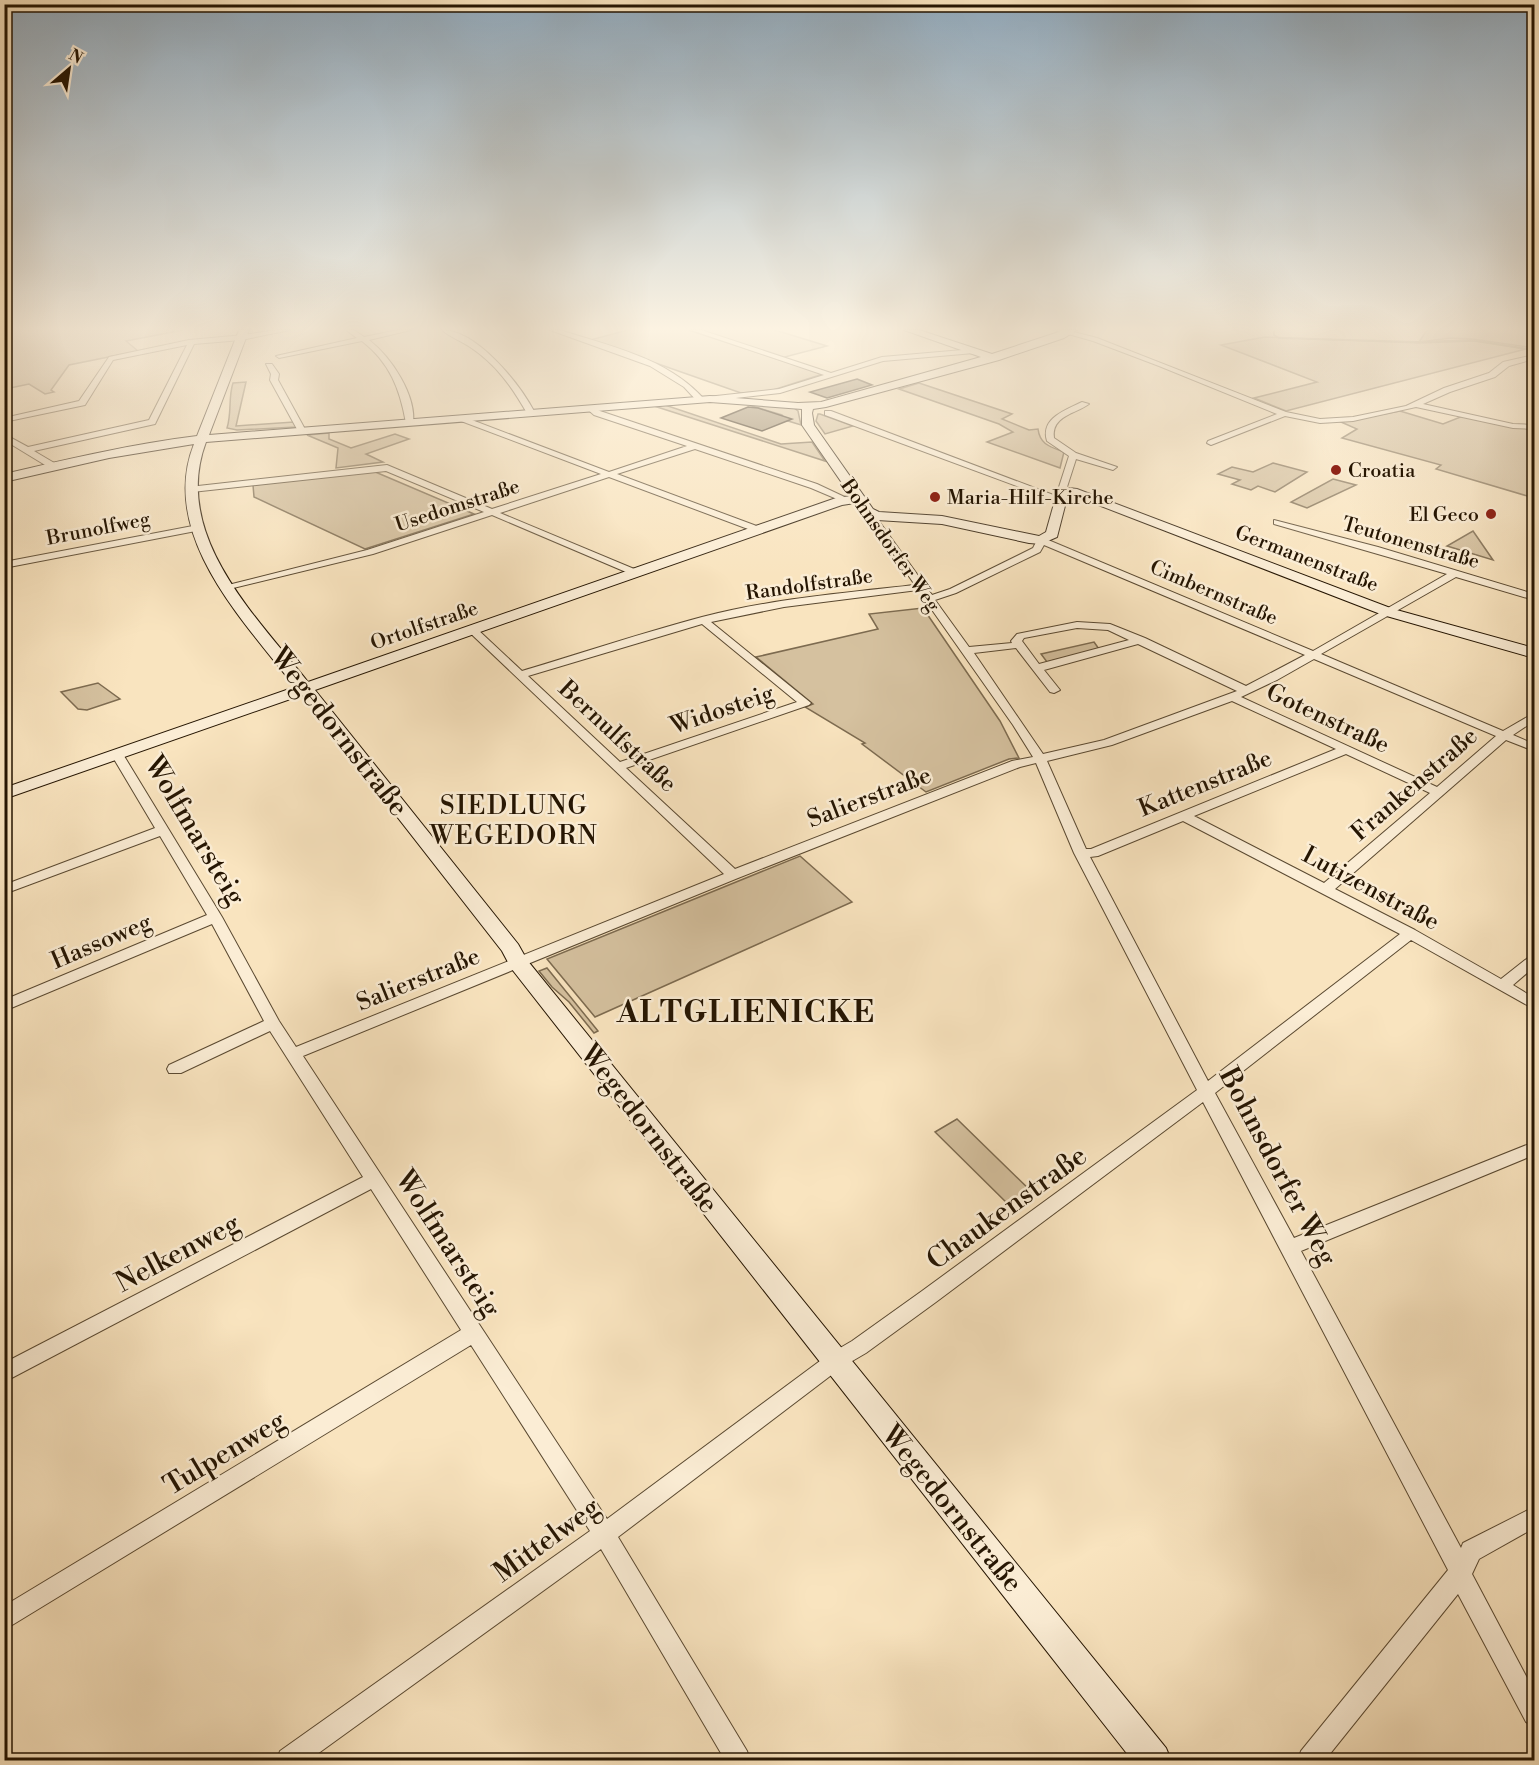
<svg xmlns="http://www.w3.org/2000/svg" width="1539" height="1765" viewBox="0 0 1539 1765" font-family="'Libre Bodoni',serif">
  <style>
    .green { fill: #d5c19f; stroke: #7d6b50; stroke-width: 1.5 }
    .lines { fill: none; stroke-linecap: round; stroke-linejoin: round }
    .stream { stroke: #79674d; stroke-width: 2 }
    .building { fill: #938164; stroke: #251502; stroke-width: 1.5 }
    .street-casing { stroke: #5a4931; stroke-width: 2 }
    .secondary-casing { stroke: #251502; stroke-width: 2 }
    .street { fill: #fbedd5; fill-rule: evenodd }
    .secondary { fill: #fbedd5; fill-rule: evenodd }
    .poi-dot { fill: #8f2418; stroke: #fbedd5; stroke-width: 2 }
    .labels { text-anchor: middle; stroke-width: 5; stroke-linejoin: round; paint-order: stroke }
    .far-poi-label { font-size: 20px; fill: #251502; stroke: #fbedd5; text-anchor: start }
    .far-street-label { font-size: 20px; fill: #251502; stroke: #fbedd5 }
    .street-label { font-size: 24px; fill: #251502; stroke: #fbedd5 }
    .neighbourhood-label { font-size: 26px; letter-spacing: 1.5px; fill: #251502; stroke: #fbedd5 }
    .near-street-label { font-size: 28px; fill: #251502; stroke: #fbedd5 }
    .district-label { font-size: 30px; font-weight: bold; letter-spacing: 1.5px; fill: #251502; stroke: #fbedd5 }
  </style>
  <rect width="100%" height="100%" fill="#f9e4bf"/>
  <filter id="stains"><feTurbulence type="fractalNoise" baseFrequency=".00333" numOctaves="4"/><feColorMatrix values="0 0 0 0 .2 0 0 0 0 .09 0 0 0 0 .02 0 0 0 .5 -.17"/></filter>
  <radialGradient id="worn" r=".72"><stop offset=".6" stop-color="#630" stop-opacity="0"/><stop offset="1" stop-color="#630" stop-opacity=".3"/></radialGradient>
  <g class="green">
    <path d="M5,330H183L126,341L138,351L69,365L51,390L54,392L45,394L29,384L5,389Z"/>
    <path d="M628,330H688L823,374L770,391L741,393L590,340Z"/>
    <path d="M696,330H775L827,346L781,358Z"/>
    <path d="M1427,330H1531L1534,332V348L1472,339L1451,338L1419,342Z"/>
    <path d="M1265,337L1419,343L1474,341L1526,349L1286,411L1254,398L1317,382L1221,345Z"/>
    <path d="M246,382L236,426L294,422L296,427L237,430L227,428C232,412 228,398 233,383Z"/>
    <path d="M919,383L1012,414L1002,419L1029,430L1038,429C1040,445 1051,447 1064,452L1060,468L987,442L1013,432L999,424L899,389Z"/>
    <path d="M758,404L794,408L798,411L801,425L785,420L782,415L752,406Z"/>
    <path d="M665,405L781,444L812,442L825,461L654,406Z"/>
    <path d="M1400,411L1443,424L1463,416L1507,426L1534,428V498L1436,469L1441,465L1342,438L1357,429L1341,422Z"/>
    <path d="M818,414H820L853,426L825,434L816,421Z"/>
    <path d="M329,433V439L351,448L395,434L409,439L366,454L383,462L336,468L338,448L307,435Z"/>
    <path d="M1273,463L1307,472L1275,492L1258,486L1251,490L1232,484L1240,480L1218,474L1232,467L1253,472Z"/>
    <path d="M373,471L474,514L365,549L254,497L253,485Z"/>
    <path d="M1333,479L1356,485L1307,508L1291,502Z"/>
    <path d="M1473,531L1493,560L1447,546Z"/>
    <path d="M923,608L1000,721L1019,758L1009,759L926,792L862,744L865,743L805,707L813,704L756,657L878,629L869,614Z"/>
    <path d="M1094,642L1099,649L1047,662L1041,654Z"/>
    <path d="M98,683L120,699L87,710L78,709L61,692Z"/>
    <path d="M800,856L852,902L595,1017L547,959Z"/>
    <path d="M547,968L598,1031L594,1033L569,1002L552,987L539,971Z"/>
    <path d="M957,1119L1035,1195L1014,1210L935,1132Z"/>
  </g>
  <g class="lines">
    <path class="stream" d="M1274,330V335L1279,338L1417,342L1473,340L1534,350"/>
  </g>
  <g class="building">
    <path d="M857,379L872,385L827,398L810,392Z"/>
    <path d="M748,407L758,408L792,419L762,431L721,418Z"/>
  </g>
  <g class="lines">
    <g class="street-casing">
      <g id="street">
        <path d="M275,330H290L241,340L194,344L155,424L34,451L56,464V468H50L4,440V434L28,447L149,420L187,345L113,360L85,405L4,422V418L79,401L109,357L189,340L244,335Z"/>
        <path d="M346,330H354L364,337L398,330H411L369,340C391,357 417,395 413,425L406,423C400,389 390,363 362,341L279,358L276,356L357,338Z"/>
        <path d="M442,330C477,330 520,384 535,413L534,415H528C512,387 497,365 470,347C461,341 450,337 442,330Z"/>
        <path d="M550,330H560C609,346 668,358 704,399L697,401L684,387L650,366Z"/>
        <path d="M691,330H701L831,373L882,357L974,349L977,351L974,353L883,361L780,393L710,401L706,399L707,397L779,389L824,375Z"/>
        <path d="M1054,330H1066L1097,338L1286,412L1320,419L1353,417L1406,406L1444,388L1489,373L1503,362L1534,355V359L1509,366L1495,377L1450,392L1423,404L1513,424L1534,425V429L1513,428L1416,407L1353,421L1320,423L1285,416L1211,445L1207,443L1208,441L1277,414L1159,366L1093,341Z"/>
        <path d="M1530,330H1534V333L1532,332Z"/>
        <path d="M266,364H272L279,374L278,380L306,431L305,433L298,431L270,380L271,374Z"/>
        <path d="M1082,402L1089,404C1075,414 1051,416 1054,438L1076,453L1117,467L1113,470L1076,459L1067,487L1063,490L1059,487L1069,456L1047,441C1040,418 1066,410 1082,402Z"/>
        <path d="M590,406L600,411L817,484L851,500L844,502L811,488L695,449L617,474L762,528V532H756L609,477L500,513L639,571V575H633L492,515L373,554L225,590L220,587L367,550L484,512L386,471L192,492L188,489L189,487L387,465L492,509L601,474L461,421V417H464L609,472L687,446L594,415L586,408Z"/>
        <path d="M825,411H831L1064,499L1057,501L825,415Z"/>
        <path d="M868,509L871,510L932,595L950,589L1033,548L1038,538L1041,537L1313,651L1447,574L1274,524V520L1378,547L1534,594V600L1456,577L1321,654L1503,731L1534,713V721L1513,735L1534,744V751L1506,740L1335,889L1415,930L1501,979L1529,957L1534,955V967L1513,985L1534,998V1009L1411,940L1215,1093L1294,1238L1534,1142V1155L1301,1251L1461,1548L1463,1543L1534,1507V1528L1479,1559L1472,1574L1534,1691V1726L1526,1722L1458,1594L1325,1760H1298L1301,1751L1448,1570L1203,1102L936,1302L866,1353L842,1367L618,1537L747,1751L750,1760H725L601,1549L309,1760H277L280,1751L590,1531L471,1345L4,1630V1606L461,1330L371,1189L4,1382V1363L363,1177L270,1031L181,1073H169L167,1069L169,1065L264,1021L212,924L4,1011V1000L207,915L160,836L4,894V885L155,828L111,754L113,751H121L222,917L279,1021L296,1047L724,874L467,630L468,628H476L522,671C582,653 642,633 702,617C771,599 843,593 915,585L864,512ZM1044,545L1305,655L1246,686L1145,638L1110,624L1077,622L1017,634L1011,641L1012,643L969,647L935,600L956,593L1040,552ZM918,590L1013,725L1033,757L1012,761L735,869L626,768L809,705L811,703L711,622L784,607ZM702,624L797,702L620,762L528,676ZM1077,628L1108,630L1129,640L1039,664L1022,641L1024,638ZM1138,644L1237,691L1104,740L1043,754L974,653L1016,648L1050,692L1054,693L1060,690L1044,670ZM1314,659L1496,736L1437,787L1241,697L1277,680ZM1232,701L1336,749L1091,849H1086L1047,761L1112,745ZM1346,754L1430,793L1324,883L1194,816ZM1036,763L1074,853L1197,1090L922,1291L852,1341L828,1355L607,1519L303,1056L738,878L1020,767ZM1183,821L1400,934L1208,1081L1090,857L1098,856Z"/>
        <path d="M198,525L203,528L201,530L4,568V562Z"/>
      </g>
    </g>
    <g class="secondary-casing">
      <path id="secondary" d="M239,330H249L209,435L710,396L798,403L821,402L981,357L904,330H919L992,354L1065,330H1077L1064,338L999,360L826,407L813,409L812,413L814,425L873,509L879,512L942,516L1039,536L1046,532L1057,493L1069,488L1077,489L1393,609L1534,648V658L1383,615L1075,496L1067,498L1057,537L1041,544L1029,543L942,524L877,520L863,515L855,503L842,505L315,690L518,944L527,960L1166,1748L1171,1760H1132L511,968L502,951L302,695L4,799V788L295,687C244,621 158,535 194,444L109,458L4,482V474C68,459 132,444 197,436ZM710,402L802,409V425L851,496L836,498L308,682C256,616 171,535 206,442Z"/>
    </g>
    <use href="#street" class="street"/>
    <use href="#secondary" class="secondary"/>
  </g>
  <linearGradient id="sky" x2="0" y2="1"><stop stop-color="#92abbe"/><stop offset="0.57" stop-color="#fcf3e2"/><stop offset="1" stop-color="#fcf3e2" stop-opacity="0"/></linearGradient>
  <rect width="1539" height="577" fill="url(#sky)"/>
  <g class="poi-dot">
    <circle cx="1336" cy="470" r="6"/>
    <circle cx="935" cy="497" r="6"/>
    <circle cx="1491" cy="514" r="6"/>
  </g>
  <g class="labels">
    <g class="far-poi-label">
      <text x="1348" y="477">Croatia</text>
      <text x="947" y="504">Maria-Hilf-Kirche</text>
      <text x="1479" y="521" text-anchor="end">El Geco</text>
    </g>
    <g class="far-street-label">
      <text transform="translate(457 505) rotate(-18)" y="7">Usedomstraße</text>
      <text transform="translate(98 528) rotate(-11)" y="7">Brunolfweg</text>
      <text transform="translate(1411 542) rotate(16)" y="7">Teutonenstraße</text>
      <text transform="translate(891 545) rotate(55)" y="7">Bohnsdorfer Weg</text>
      <text transform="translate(1307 558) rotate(21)" y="7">Germanenstraße</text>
      <text transform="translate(809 584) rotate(-8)" y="7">Randolfstraße</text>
      <text transform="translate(1214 592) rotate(23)" y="7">Cimbernstraße</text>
      <text transform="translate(424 625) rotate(-19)" y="7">Ortolfstraße</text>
    </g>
    <g class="street-label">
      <text transform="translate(722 709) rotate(-19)" y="8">Widosteig</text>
      <text transform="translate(1328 718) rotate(25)" y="8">Gotenstraße</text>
      <text transform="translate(618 736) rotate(43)" y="8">Bernulfstraße</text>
      <text transform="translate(1205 783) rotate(-22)" y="8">Kattenstraße</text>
      <text transform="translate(1414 784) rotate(-41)" y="8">Frankenstraße</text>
      <text transform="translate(869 797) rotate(-21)" y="8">Salierstraße</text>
      <text transform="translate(1371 888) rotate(28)" y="8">Lutizenstraße</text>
      <text transform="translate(101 941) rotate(-23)" y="8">Hassoweg</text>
      <text transform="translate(418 979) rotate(-22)" y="8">Salierstraße</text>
    </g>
    <g class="neighbourhood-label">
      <text x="514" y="814">SIEDLUNG<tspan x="514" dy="30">WEGEDORN</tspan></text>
    </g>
    <g class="near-street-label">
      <text transform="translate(340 731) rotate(52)" y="10">Wegedornstraße</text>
      <text transform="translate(196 830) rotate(59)" y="10">Wolfmarsteig</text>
      <text transform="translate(650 1128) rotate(52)" y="10">Wegedornstraße</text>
      <text transform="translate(1279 1166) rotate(62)" y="10">Bohnsdorfer Weg</text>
      <text transform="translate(1006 1207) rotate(-36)" y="10">Chaukenstraße</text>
      <text transform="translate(449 1243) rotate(57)" y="10">Wolfmarsteig</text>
      <text transform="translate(177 1252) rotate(-28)" y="10">Nelkenweg</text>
      <text transform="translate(224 1452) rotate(-31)" y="10">Tulpenweg</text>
      <text transform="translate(953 1508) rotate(51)" y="10">Wegedornstraße</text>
      <text transform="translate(546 1539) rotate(-36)" y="10">Mittelweg</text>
    </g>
    <g class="district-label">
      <text x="746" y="1022">ALTGLIENICKE</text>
    </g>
  </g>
  <rect width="1539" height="1765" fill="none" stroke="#f9e4bf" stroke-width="24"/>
  <rect x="6" y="6" width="1527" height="1753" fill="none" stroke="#251502" stroke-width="3"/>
  <rect x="12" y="12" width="1515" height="1741" fill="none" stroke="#251502" stroke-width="1.5"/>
  <g transform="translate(69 69) rotate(29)" stroke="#fbedd5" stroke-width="4.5" paint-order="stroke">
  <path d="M0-4.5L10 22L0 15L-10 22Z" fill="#251502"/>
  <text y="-9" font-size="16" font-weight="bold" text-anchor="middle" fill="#251502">N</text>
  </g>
  <rect width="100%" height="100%" filter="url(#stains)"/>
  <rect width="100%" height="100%" fill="url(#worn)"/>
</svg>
